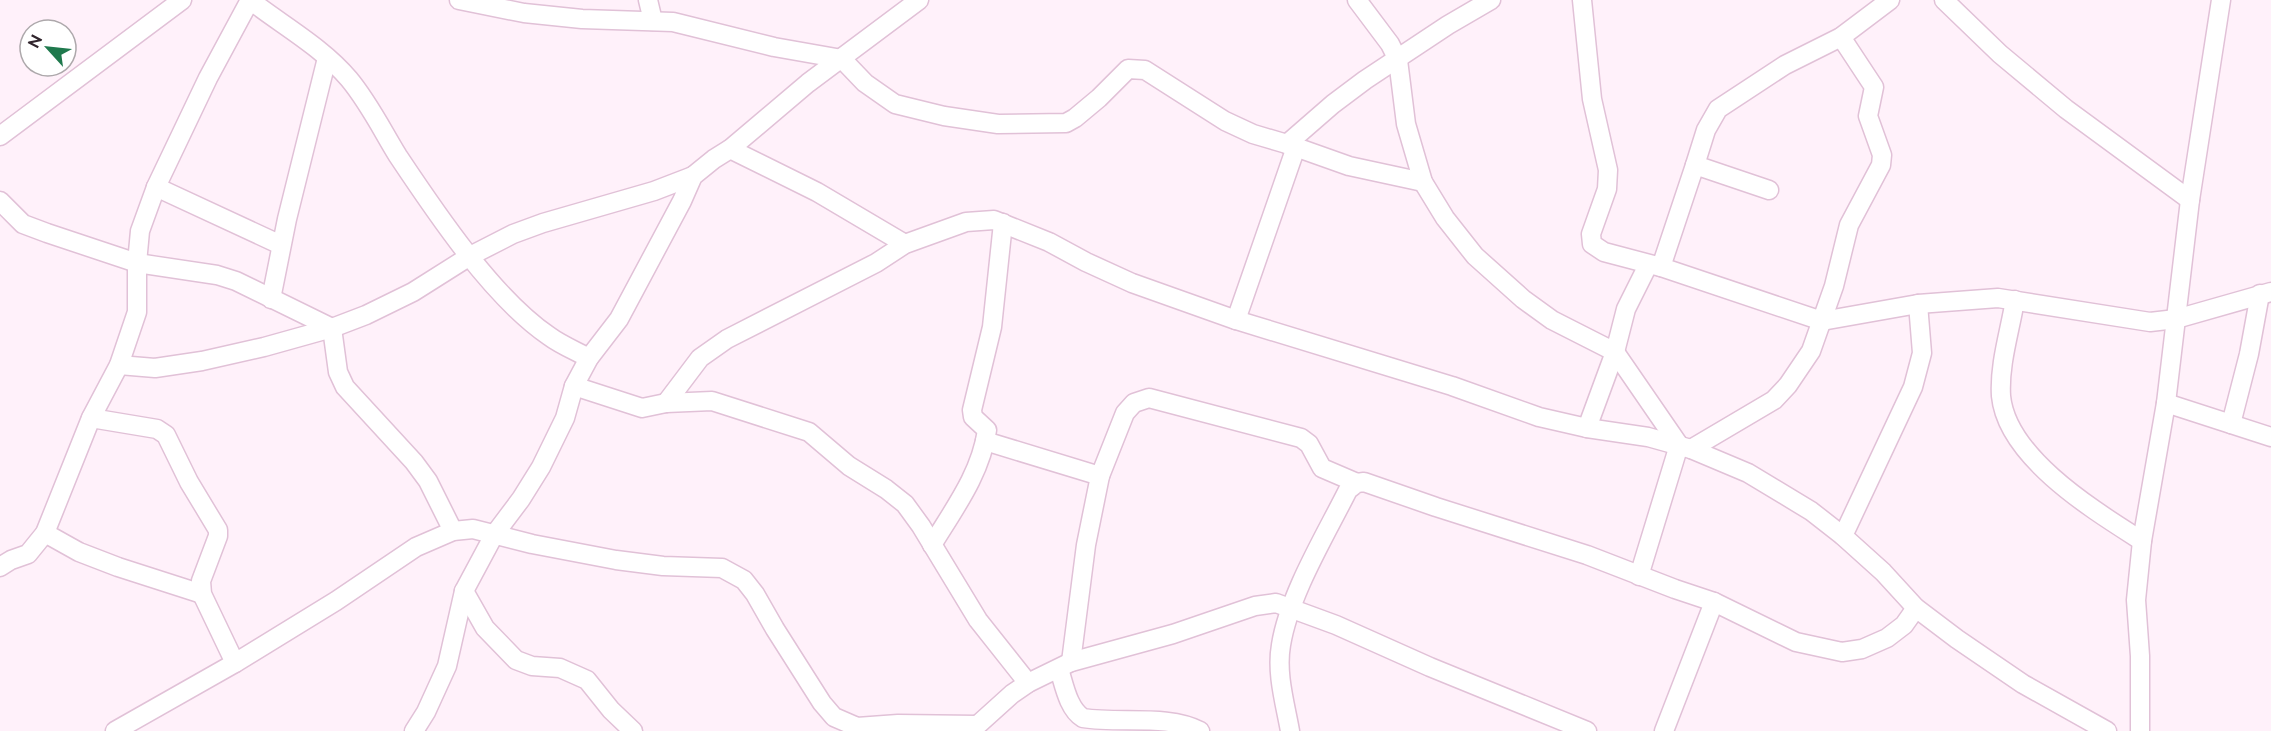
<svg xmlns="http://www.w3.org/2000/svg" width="2271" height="731" viewBox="0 0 2271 731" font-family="Raleway,sans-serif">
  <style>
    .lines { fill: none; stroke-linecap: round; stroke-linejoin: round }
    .street-casing { stroke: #e1c1d7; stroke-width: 21 }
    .street { stroke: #fff; stroke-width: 18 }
  </style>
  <rect width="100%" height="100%" fill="#fff1fa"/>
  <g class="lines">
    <g class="street-casing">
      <g id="street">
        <path d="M250,0C282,25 322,47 349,79C369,103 382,130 398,156C436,213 493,298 549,336C561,345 576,351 589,358"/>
        <path d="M459,0L524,13L582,19L673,22L774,47L842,59L865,83L895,104L944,116L998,124L1066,123L1075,118L1099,98L1128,69L1145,70L1225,121L1253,134L1287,144L1349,166L1423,182"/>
        <path d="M648,0L653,21"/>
        <path d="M1357,0L1390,44L1398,60L1406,124L1423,182L1445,218L1475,256L1523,299L1552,320L1615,352L1679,445L1639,576"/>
        <path d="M1582,0L1592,99L1608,170L1607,189L1591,234L1592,244L1604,252L1661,267L1822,321L1918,304L1998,298L2150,322L2176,319L2271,292"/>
        <path d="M1944,0L2000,54L2066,109L2190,200"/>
        <path d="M0,136L182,0"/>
        <path d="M1287,144L1333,104L1365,80L1448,25L1491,0"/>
        <path d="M730,149L817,192L905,244"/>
        <path d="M1695,165L1706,130L1718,109L1785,65L1841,37L1890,0"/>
        <path d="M156,187L281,245"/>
        <path d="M0,201L23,224L47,233L137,263L217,275L236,281L332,328"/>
        <path d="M1661,267L1695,165L1769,190"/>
        <path d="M271,299L287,219L327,58"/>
        <path d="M2015,300C2010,331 1999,364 2001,396C2007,458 2095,511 2142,541"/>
        <path d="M1236,320L1296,147"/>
        <path d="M332,328L338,372L345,387L414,462L428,481L453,531"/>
        <path d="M119,365L155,368L202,361L264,347L332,328L366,315L413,292L470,256L513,234L543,223L654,191L693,176"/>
        <path d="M574,386L642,408L666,403L712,401L809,432L849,466L886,489L905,504L921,526L978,620L1028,683"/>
        <path d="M666,403L700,358L727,339L876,263L905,244L966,222L994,220L1049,242L1086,262L1132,283L1236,320L1452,386L1539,417L1587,428L1648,437L1691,449L1748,473L1811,511L1843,536L1883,572L1916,608L1957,639L2023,684L2107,731"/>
        <path d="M2166,403L2271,437"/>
        <path d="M91,418L157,429L166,435L189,482L218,530V536L201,581L202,594L235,663L336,601L416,547L453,531L473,529L532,544L616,560L663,566L722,568L744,580L755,594L775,629L822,703L834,717L857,727L898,724L977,725"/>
        <path d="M2231,424L2249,354L2260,294"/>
        <path d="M1587,428L1615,352L1626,309L1648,265"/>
        <path d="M985,441L1100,476L1086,545L1071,662"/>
        <path d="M1691,449L1774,400L1788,385L1811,351L1834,286L1849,225L1881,165L1882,155L1868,116L1874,87L1841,37"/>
        <path d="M1100,476L1125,413L1134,403L1149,398L1301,438L1309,444L1322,468L1357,483"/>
        <path d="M45,533L79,552L118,567L202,594"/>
        <path d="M1843,536L1913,387L1922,353L1918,304"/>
        <path d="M932,545C954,509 981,473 987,430L973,417L972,410L992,327L1003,223"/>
        <path d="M0,567L11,560L28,554L45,533L91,418L119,365L137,312V263L140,231L156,187L208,78L250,0"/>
        <path d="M464,591L485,628L516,660L532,666L560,668L587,680L611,710L633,731"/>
        <path d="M1059,669C1064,684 1068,709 1083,718C1120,724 1168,714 1200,731"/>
        <path d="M115,731L235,663"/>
        <path d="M414,731L426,712L447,666L464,591L494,535L521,499L541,467L565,418L574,386L589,358L619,319L682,201L693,176L714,159L730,149L808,83L919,0"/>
        <path d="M971,731L1012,694L1028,683L1071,662L1173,634L1255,606L1276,603L1336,625L1430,667L1587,731"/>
        <path d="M1290,731C1285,703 1276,673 1281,645C1289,595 1325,536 1348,490L1357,483L1364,482L1436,507L1587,555L1675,589L1714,602L1796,642L1842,652L1862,649L1887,638L1904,625L1916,608"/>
        <path d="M1664,731L1714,602"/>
        <path d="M2140,731V656L2136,600L2142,541L2166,403L2190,200L2221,0"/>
      </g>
    </g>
    <use href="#street" class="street"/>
  </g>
  <g transform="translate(48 48) rotate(297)"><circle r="28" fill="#ffffff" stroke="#ada8ab" stroke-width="1.5"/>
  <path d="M0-4.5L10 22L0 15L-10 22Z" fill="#1f794d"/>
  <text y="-9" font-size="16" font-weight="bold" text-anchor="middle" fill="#31252d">N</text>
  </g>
</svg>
